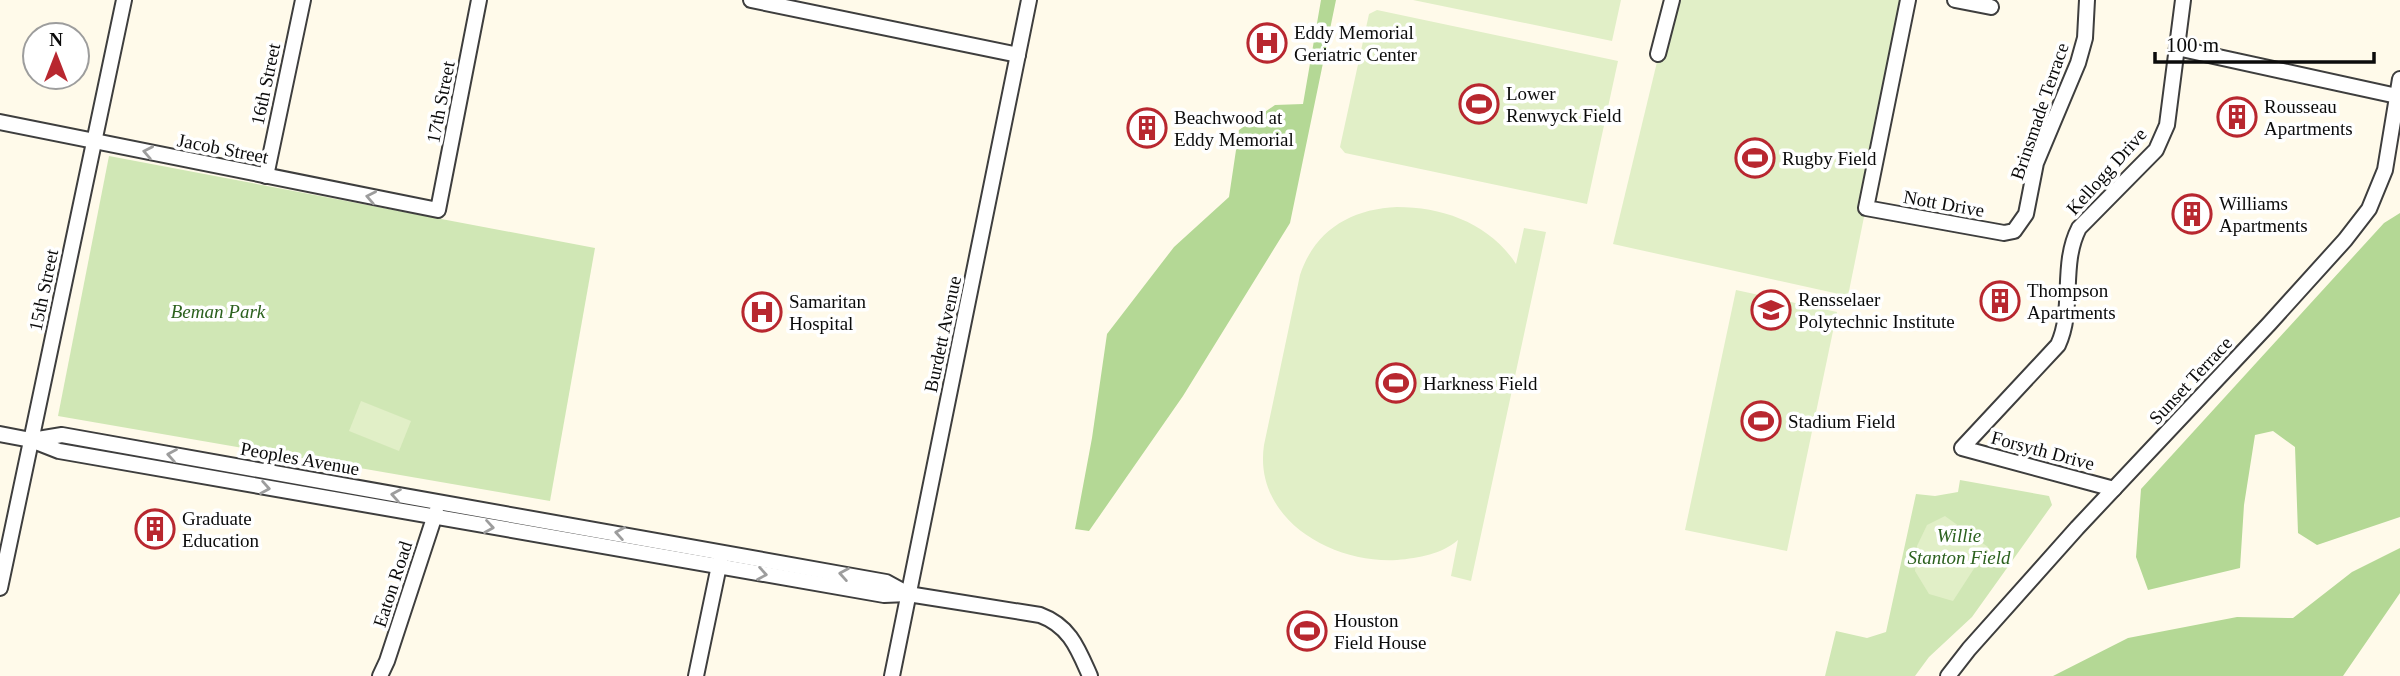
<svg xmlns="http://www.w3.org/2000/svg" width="2400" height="676" viewBox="0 0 2400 676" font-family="Georgia,serif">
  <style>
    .green { fill: #d0e7b5 }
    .forest { fill: #b4d895 }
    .pitch { fill: #e1efc7 }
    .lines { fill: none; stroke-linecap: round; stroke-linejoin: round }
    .minor-casing { stroke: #3e3e3e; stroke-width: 18 }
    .minor { stroke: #fff; stroke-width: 14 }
    .oneway { stroke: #9d9d9d }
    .labels { text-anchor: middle; stroke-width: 7; stroke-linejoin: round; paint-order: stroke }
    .poi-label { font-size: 19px; fill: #0b0b0b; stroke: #fff; text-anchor: start }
    .street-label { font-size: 19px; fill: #0b0b0b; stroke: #fff }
    .park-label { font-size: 19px; font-style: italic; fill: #2c611e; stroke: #fff }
  </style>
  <rect width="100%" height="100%" fill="#fffaea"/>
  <g class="green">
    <path d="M109,156L595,248L550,501L58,416Z"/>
    <path d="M1960,480L2049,496L2052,505L1972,617L1929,657L1915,676H1825L1836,631L1867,638L1886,632L1916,494L1935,496L1958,492Z"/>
  </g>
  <g class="forest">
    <path d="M1321,0H1336L1290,223L1183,396L1089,531L1075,529L1092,438L1107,334L1174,247L1229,197L1239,130L1275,105L1303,104Z"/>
    <path d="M2400,213V517L2317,545L2298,533L2295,447L2273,431L2255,435L2244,505L2240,568L2148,590L2136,557L2141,489L2384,223Z"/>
    <path d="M2400,548V593L2343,676H2053L2128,638L2237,617L2293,618L2352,572Z"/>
  </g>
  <g class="pitch">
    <path d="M1413,0H1621L1612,41Z"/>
    <path d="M1672,0H1908L1848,296L1613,244Z"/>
    <path d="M1377,10L1618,61L1587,204L1345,153L1340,147L1369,14Z"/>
    <path d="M1397,207C1444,207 1490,224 1516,264L1524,228L1546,232L1471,581L1451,576L1458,540C1442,554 1419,558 1397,560C1332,564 1253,519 1264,445L1300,275C1315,230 1351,209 1397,207Z"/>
    <path d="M1736,290L1837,312L1787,551L1685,530Z"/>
    <path d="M361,401L411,421L399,451L349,431Z"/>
    <path d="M1945,516L1988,547L1953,601L1929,594L1915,571L1917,546L1927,525Z"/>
  </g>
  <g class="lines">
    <g class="minor-casing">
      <g id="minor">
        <path d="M751,0L1018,55"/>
        <path d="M1908,0L1866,208L2004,233L2014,231L2026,214L2036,163L2078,63L2085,38L2087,0"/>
        <path d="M1955,0L1991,7"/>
        <path d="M2177,48L2397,96"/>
        <path d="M1658,54L1672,0"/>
        <path d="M0,122L438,210L479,0"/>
        <path d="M266,176L303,0"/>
        <path d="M0,434L31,440L59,451L884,595L908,594L1040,615C1070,626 1078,649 1090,676"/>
        <path d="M32,440L62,435L886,582L908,594"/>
        <path d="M2114,489L1962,448L2058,345C2075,308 2060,265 2079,228L2156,150L2167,125L2183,0"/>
        <path d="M0,588L124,0"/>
        <path d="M380,676L387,661L436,512"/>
        <path d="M696,676L721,556"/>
        <path d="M892,676L1029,0"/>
        <path d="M1948,676L1969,649L2077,528L2269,324L2345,240L2369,209L2385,170L2400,79"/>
      </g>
    </g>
    <use href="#minor" class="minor"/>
  </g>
  <defs><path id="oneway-chevron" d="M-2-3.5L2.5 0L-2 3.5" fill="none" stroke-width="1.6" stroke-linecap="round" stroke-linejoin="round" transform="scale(1.75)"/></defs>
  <g class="oneway">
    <use href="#oneway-chevron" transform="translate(148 152) rotate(-169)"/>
    <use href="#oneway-chevron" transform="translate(371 197) rotate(-169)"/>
    <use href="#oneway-chevron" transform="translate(172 455) rotate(-170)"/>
    <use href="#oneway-chevron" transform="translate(265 488) rotate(10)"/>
    <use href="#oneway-chevron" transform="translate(396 495) rotate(-170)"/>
    <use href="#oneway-chevron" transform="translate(489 527) rotate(9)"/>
    <use href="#oneway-chevron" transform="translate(620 533) rotate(-170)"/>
    <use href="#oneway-chevron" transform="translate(762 574) rotate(10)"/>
    <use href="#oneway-chevron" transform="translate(844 574) rotate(-170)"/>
  </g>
  <defs>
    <g id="hospital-ring" transform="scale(2.0125)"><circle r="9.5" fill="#fff" stroke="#b8272f" stroke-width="1.5"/><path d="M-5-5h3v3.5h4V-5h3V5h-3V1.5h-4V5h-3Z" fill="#b8272f"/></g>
    <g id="stadium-ring" transform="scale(2.0125)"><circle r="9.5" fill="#fff" stroke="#b8272f" stroke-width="1.5"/><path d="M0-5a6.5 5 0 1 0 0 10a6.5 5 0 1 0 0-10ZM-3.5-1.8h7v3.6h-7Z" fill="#b8272f"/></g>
    <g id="building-ring" transform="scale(2.0125)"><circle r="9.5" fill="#fff" stroke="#b8272f" stroke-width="1.5"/><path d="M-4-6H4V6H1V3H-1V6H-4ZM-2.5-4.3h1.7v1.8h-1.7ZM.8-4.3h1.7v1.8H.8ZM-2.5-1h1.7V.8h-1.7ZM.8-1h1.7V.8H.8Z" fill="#b8272f"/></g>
    <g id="university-ring" transform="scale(2.0125)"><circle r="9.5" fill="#fff" stroke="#b8272f" stroke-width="1.5"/><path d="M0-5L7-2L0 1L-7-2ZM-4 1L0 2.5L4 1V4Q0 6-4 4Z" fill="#b8272f"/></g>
  </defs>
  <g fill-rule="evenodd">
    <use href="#hospital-ring" x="1267" y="43"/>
    <use href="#stadium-ring" x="1479" y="104"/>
    <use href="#building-ring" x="2237" y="117"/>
    <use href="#building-ring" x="1147" y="128"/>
    <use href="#stadium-ring" x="1755" y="158"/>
    <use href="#building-ring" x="2192" y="214"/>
    <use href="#building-ring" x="2000" y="301"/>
    <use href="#university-ring" x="1771" y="310"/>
    <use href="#hospital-ring" x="762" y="312"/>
    <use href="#stadium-ring" x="1396" y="383"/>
    <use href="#stadium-ring" x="1761" y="421"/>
    <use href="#building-ring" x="155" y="529"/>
    <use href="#stadium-ring" x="1307" y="631"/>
  </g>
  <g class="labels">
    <g class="poi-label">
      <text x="1294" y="39">Eddy Memorial<tspan x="1294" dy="22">Geriatric Center</tspan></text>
      <text x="1506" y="100">Lower<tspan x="1506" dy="22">Renwyck Field</tspan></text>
      <text x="2264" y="113">Rousseau<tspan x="2264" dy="22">Apartments</tspan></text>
      <text x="1174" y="124">Beachwood at<tspan x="1174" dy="22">Eddy Memorial</tspan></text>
      <text x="1782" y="165">Rugby Field</text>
      <text x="2219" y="210">Williams<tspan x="2219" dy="22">Apartments</tspan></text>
      <text x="2027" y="297">Thompson<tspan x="2027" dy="22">Apartments</tspan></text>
      <text x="1798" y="306">Rensselaer<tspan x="1798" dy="22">Polytechnic Institute</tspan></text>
      <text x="789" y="308">Samaritan<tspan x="789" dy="22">Hospital</tspan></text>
      <text x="1423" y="390">Harkness Field</text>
      <text x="1788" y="428">Stadium Field</text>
      <text x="182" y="525">Graduate<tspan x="182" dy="22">Education</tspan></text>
      <text x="1334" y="627">Houston<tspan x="1334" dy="22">Field House</tspan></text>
    </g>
    <g class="street-label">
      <text transform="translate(265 84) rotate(-78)" y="7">16th Street</text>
      <text transform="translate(440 102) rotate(-79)" y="7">17th Street</text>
      <text transform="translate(2039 111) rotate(-71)" y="7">Brinsmade Terrace</text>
      <text transform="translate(223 148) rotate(11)" y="7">Jacob Street</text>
      <text transform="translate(2106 171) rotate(-48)" y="7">Kellogg Drive</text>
      <text transform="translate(1944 203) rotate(10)" y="7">Nott Drive</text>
      <text transform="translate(43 290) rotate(-78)" y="7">15th Street</text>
      <text transform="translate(942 334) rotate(-78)" y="7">Burdett Avenue</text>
      <text transform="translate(2190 380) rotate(-47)" y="7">Sunset Terrace</text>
      <text transform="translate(2043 450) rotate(15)" y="7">Forsyth Drive</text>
      <text transform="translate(300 458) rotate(10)" y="7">Peoples Avenue</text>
      <text transform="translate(392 584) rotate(-72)" y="7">Eaton Road</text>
    </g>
    <g class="park-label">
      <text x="218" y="318">Beman Park</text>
      <text x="1959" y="542">Willie<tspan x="1959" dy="22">Stanton Field</tspan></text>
    </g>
  </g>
  <g transform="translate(56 56)"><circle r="33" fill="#ffffff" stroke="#9d9d9d" stroke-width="2"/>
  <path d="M0-5L12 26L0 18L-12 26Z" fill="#b8272f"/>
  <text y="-10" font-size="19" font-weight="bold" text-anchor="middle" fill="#0b0b0b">N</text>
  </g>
  <path d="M2155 52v10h219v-10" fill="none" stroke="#0b0b0b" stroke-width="3.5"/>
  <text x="2166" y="52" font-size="21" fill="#0b0b0b" stroke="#ffffff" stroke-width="5" paint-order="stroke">100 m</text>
</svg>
